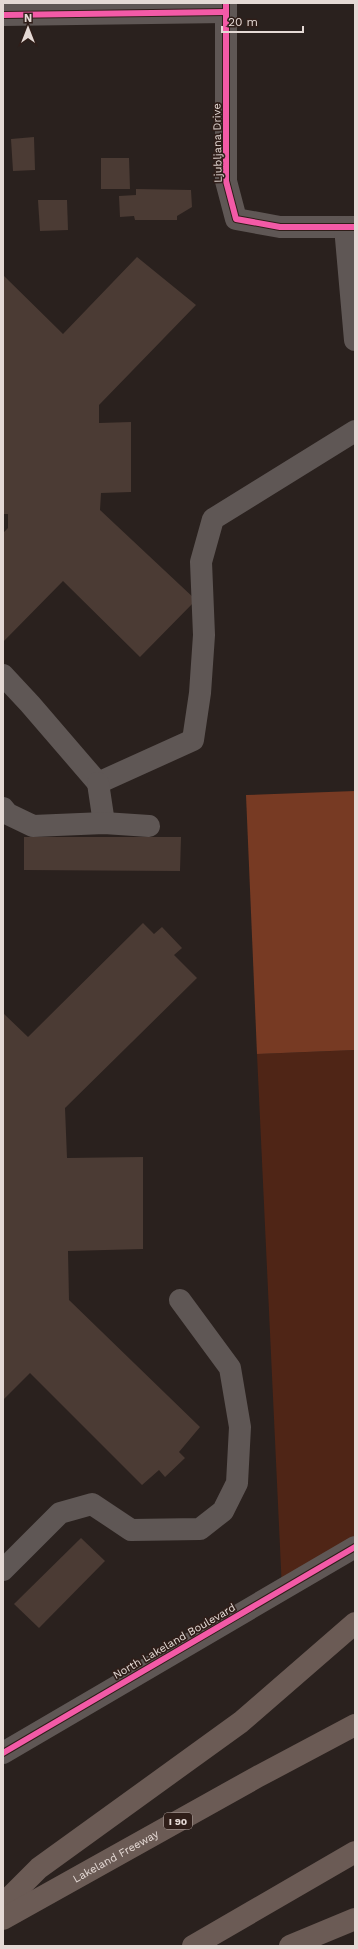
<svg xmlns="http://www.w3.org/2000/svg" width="358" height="1949" viewBox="0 0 358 1949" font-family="'Work Sans',sans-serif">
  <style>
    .green { fill: #4f2516 }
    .forest { fill: #773a23 }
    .building { fill: #4b3b34 }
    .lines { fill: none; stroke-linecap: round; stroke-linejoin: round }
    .minor { stroke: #5f5755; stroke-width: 22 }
    .highway { stroke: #6b5b55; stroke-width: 22 }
    .cycleway-casing { stroke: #2f1e19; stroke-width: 8 }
    .cycleway { stroke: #f35aa7; stroke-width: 6 }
    .labels { text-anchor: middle; stroke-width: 3.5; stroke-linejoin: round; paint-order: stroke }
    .shield { fill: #2f1e19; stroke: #aea19d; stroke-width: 1 }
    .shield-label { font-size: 10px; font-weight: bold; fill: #e4d9d5 }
    .street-label { font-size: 11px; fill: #e4d9d5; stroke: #2f1e19 }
  </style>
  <rect width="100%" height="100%" fill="#2a211e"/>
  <path class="green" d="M355,1050V1547L282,1590L257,1054Z"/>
  <path class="forest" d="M355,791V1050L257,1054L246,795Z"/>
  <g class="building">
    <path d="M34,137L35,170L13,171L11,139Z"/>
    <path d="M101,158H129L130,189H101Z"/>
    <path d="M136,189L191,190L192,207L177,216V220H135L134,216L120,217L119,196L136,195Z"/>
    <path d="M38,200H67L68,230L40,231Z"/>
    <path d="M137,257L196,305L99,405V423L131,422V492L101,493L100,510L196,600L140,657L63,581L3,642V533L8,528V514H3V275L63,334Z"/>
    <path d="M24,837H181L180,871L24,870Z"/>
    <path d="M143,923L154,934L162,927L182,948L174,955L197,978L65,1108L67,1158L143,1157V1249L68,1251L69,1300L200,1427L179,1452L185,1458L165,1477L159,1470L142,1485L30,1373L3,1400V1013L28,1037Z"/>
    <path d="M81,1538L105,1561L39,1628L14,1604Z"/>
  </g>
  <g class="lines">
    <g class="minor">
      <path d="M226,3V181L236,219L280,227H355"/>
      <path d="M3,15L226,12"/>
      <path d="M345,227L355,340"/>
      <path d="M3,675L30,704L98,783L193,740L200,693L204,635L201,562L213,519L355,431"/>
      <path d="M98,783L104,823"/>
      <path d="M3,808L8,814L33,826L104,823L149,826"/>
      <path d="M3,1570L60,1513L92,1504L131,1530L200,1529L223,1511L237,1483L240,1427L230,1368L180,1300"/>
      <path d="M3,1753L355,1547"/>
    </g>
    <g class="highway">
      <path d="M3,1904L39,1868L241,1722L355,1623"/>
      <path id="s1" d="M3,1919L257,1777L355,1725"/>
      <path d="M193,1946L355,1852"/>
      <path d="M290,1946L355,1919"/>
    </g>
    <g class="cycleway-casing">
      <g id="cycleway">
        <path d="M226,3V181L236,219L280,227H355"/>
        <path d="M3,15L226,12"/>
        <path d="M3,1753L355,1547"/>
      </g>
    </g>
    <use href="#cycleway" class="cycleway"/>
  </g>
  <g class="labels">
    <rect class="shield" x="164" y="1813" width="28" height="16" rx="3"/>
    <g class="shield-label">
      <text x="178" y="1825">I 90</text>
    </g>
    <g class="street-label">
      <text transform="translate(217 143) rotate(-91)" y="4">Ljubljana Drive</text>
      <text transform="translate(174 1641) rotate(-30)" y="4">North Lakeland Boulevard</text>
      <text dy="4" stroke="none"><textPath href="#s1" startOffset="129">Lakeland Freeway</textPath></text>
    </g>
  </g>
  <rect width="358" height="1949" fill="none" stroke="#e4d9d5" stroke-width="8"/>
  <g transform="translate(28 28)" stroke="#2f1e19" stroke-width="3" paint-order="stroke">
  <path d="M0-3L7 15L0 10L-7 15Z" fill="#e4d9d5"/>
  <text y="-6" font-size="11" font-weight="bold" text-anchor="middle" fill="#e4d9d5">N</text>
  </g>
  <path d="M222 26v6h81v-6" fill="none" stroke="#e4d9d5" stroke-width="2"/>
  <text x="228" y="26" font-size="12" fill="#e4d9d5" stroke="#2f1e19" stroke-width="3" paint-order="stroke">20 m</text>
</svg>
